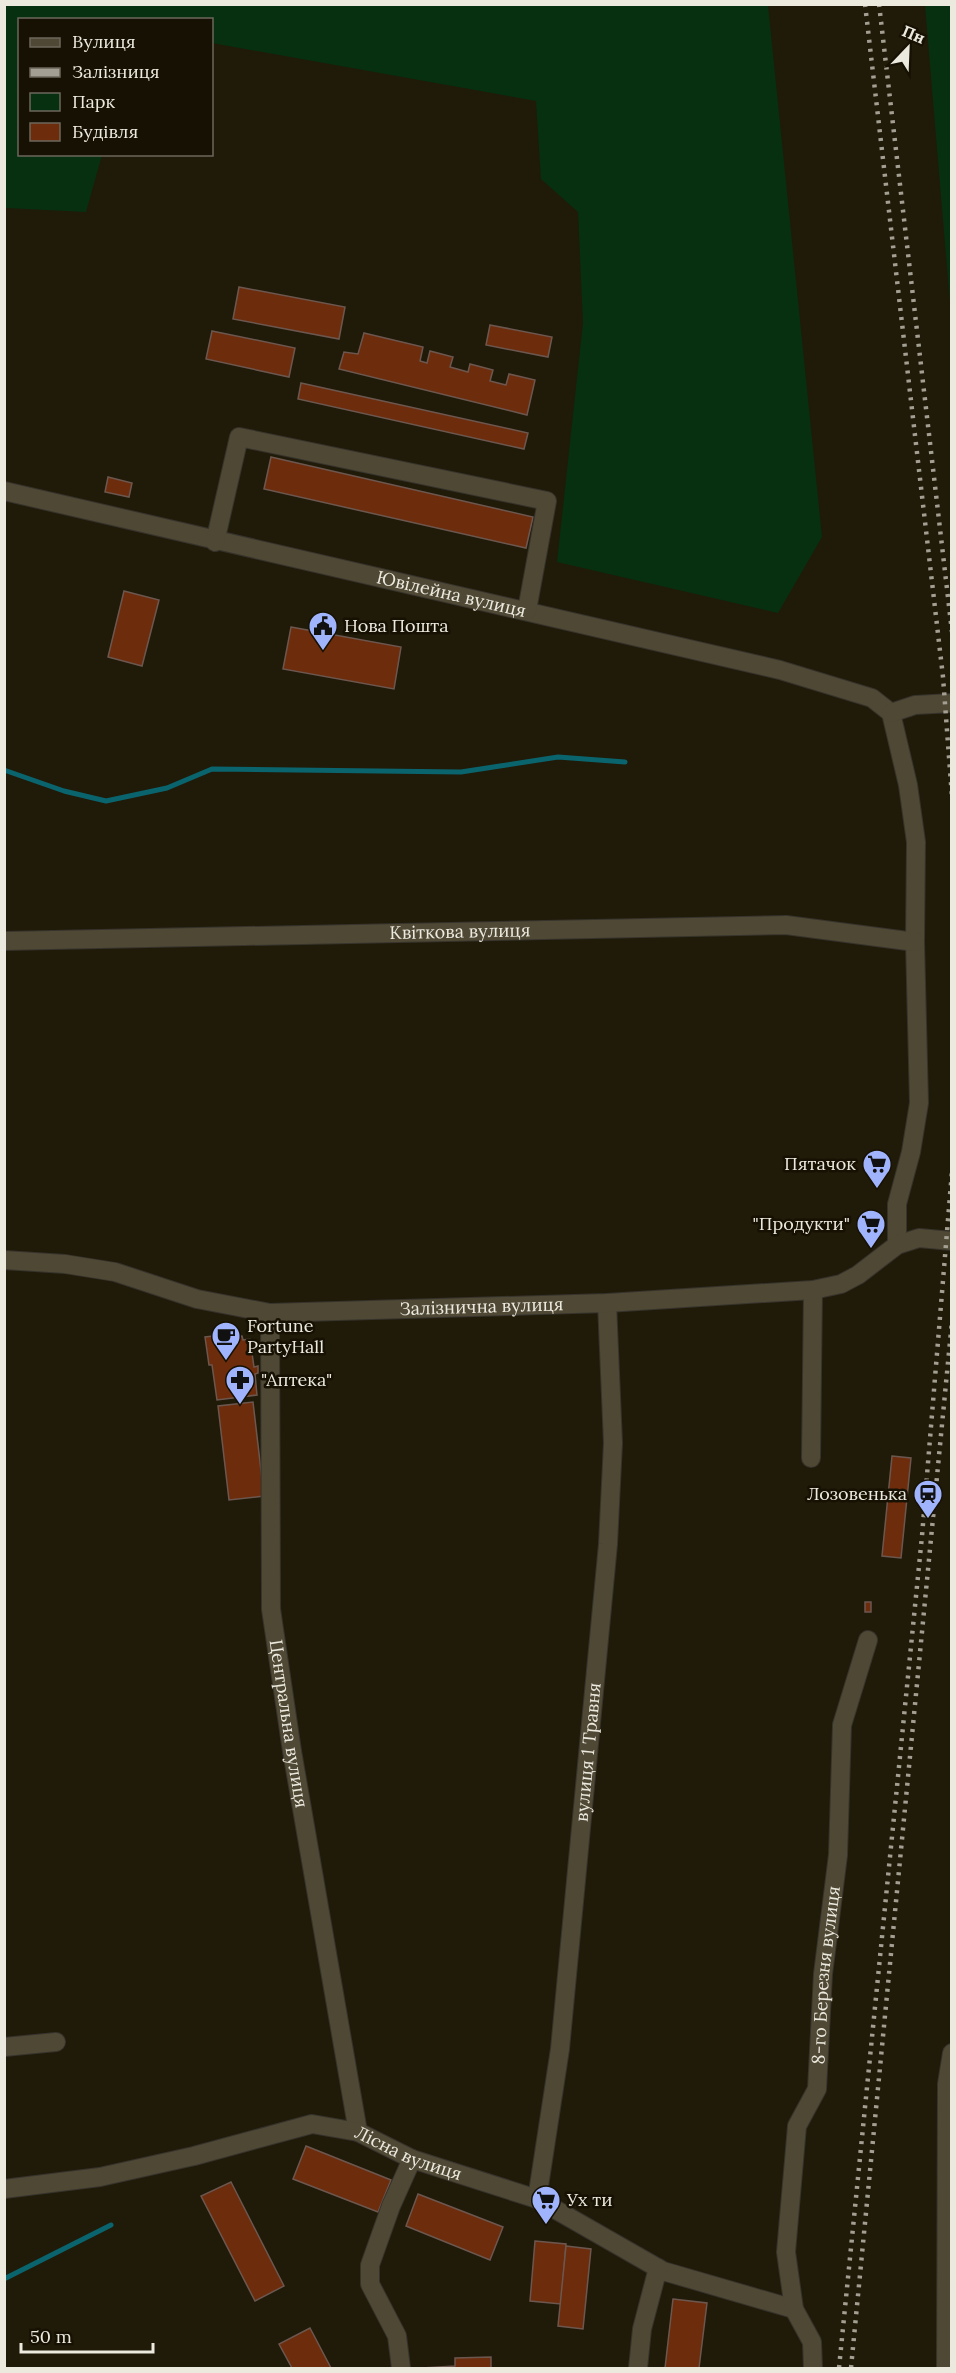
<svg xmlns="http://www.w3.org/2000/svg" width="956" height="2373" viewBox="0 0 956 2373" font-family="Lora,serif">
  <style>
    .green { fill: #073010 }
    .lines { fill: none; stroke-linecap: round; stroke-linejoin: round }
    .stream { stroke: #0a646d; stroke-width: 5 }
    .building { fill: #6d2c0c; stroke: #6c574f; stroke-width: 1.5 }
    .street-casing { stroke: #36332c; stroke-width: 20 }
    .secondary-casing { stroke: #36332c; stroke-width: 20 }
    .street { stroke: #4e4835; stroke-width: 18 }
    .secondary { stroke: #4e4835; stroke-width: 18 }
    .rail { stroke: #a39f92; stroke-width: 4.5; stroke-dasharray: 3 6; stroke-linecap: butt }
    .labels { text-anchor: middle; stroke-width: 5; stroke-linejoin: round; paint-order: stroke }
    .street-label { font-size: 18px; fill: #ece9de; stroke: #161103 }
    .poi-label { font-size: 18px; fill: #ece9de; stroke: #161103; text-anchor: start }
  </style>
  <rect width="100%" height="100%" fill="#201a09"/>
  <g class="green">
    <path d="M5,4L768,5L822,537L778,613L557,562L583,323L578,212L541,179L536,101L212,43V20H20V154L102,155L86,212L6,208L5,213Z"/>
    <path d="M925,5H951V315Z"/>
  </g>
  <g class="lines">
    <g class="stream">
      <path d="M4,770L64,791L106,801L167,788L212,769L461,772L558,757L625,762"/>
      <path d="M4,2279L111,2225"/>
    </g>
  </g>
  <g class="building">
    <path d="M239,287L345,307L339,339L233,319Z"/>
    <path d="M490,325L552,337L548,357L486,345Z"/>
    <path d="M212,331L295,348L289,377L206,359Z"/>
    <path d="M364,333L423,347L420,361L427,363L430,351L453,357L450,367L468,372L470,364L493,370L490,381L506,385L509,374L535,380L527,415L339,369L344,352L358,354Z"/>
    <path d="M301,383L528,433L524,449L298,399Z"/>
    <path d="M271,457L533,517L526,548L264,489Z"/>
    <path d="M108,477L132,483L129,497L105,492Z"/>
    <path d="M124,591L159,600L142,666L108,657Z"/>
    <path d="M291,627L401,647L394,689L283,669Z"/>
    <path d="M213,1336V1339L242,1336L243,1340L250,1339L254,1367L258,1366V1373L255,1374L257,1395L217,1400L212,1365H209L205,1337Z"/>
    <path d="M253,1402L264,1496L229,1500L218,1406Z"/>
    <path d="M892,1456L911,1458L901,1558L882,1556Z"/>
    <rect x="865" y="1602" width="6" height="10"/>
    <path d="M306,2146L391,2180L378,2212L293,2179Z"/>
    <path d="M231,2182L284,2286L255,2301L201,2196Z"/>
    <path d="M418,2194L503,2227L490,2260L406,2226Z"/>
    <path d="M535,2241L566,2244L561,2304L530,2301Z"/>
    <path d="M566,2246L591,2249L583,2329L558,2326Z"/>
    <path d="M673,2299L707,2303L699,2368H665Z"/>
    <path d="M310,2328L331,2368H292L279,2344Z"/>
    <path d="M491,2357V2368H422L455,2366V2358Z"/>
  </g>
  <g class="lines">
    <g class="street-casing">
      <g id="street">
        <path id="s1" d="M4,491L780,670L872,698L891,713"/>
        <path d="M215,542L239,437L547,501L527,610"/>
        <path d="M891,713L908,785L916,842L915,942L919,1103L911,1152L897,1204V1245"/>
        <path d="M891,713L915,705L952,703"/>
        <path id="s2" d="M4,941L786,925L915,942"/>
        <path id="s3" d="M270,1313L271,1609L292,1751L358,2132"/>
        <path d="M811,1458L813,1290"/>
        <path d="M4,2047L56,2042"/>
        <path id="s4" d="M4,2189L100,2177L194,2156L312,2124L358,2132L412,2159L537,2199L663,2271L794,2309"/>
        <path id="s5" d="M537,2199L560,2049L608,1544L613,1443L607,1303"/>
        <path d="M401,2368L397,2336L370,2284V2265L391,2206L412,2159"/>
        <path d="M638,2368L642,2329L658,2268"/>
        <path id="s6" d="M813,2368L812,2342L794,2309L786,2252L797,2126L817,2089L823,1974L838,1855L842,1725L868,1640"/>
        <path d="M946,2368L947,2084L952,2053"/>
      </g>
    </g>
    <g class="secondary-casing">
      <g id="secondary">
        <path id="s7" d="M4,1260L65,1264L115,1272L197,1299L270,1313L607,1303L813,1290L841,1284L858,1275L897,1245L919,1238L952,1241"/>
      </g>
    </g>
    <use href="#street" class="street"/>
    <use href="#secondary" class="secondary"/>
    <g class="rail">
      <path d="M865,4L943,677L952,797"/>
      <path d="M879,4L952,632"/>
      <path d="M839,2368L922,1536L952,1171"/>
      <path d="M851,2368L952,1321"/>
    </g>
  </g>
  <defs>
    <g id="civic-pin" transform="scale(1.5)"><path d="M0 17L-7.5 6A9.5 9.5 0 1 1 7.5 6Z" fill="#a0b3fd" stroke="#161103"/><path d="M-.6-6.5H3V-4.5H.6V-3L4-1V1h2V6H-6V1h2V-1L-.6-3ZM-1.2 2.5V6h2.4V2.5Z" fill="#111"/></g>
    <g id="supermarket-pin" transform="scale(1.5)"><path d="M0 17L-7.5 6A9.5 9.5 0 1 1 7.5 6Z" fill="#a0b3fd" stroke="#161103"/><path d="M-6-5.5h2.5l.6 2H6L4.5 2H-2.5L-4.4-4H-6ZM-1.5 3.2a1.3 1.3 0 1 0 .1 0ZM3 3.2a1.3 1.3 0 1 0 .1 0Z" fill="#111"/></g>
    <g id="cafe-pin" transform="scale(1.5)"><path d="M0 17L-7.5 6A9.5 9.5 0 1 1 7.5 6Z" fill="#a0b3fd" stroke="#161103"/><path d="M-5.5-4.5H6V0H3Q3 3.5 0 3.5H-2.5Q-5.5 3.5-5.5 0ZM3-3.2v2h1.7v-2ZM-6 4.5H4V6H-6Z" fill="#111"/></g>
    <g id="pharmacy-pin" transform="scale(1.5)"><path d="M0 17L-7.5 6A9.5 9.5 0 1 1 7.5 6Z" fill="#a0b3fd" stroke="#161103"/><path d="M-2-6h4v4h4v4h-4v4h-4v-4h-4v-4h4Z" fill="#111"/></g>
    <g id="station-pin" transform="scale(1.5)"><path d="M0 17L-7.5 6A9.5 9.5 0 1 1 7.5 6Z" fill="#a0b3fd" stroke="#161103"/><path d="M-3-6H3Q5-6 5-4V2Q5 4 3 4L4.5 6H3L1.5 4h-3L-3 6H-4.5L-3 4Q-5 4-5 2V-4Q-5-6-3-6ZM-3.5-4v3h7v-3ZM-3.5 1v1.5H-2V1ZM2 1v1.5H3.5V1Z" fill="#111"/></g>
  </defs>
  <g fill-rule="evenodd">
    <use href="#civic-pin" x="323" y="626"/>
    <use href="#supermarket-pin" x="877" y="1164"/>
    <use href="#supermarket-pin" x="871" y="1224"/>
    <use href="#cafe-pin" x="226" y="1336"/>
    <use href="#pharmacy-pin" x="240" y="1380"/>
    <use href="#station-pin" x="928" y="1494"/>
    <use href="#supermarket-pin" x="546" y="2200"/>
  </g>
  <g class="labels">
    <g class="street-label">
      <text dy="6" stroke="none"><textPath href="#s1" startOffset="459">Ювілейна вулиця</textPath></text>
      <text dy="6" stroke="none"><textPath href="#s2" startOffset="456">Квіткова вулиця</textPath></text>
      <text dy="6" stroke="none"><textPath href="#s7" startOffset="484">Залізнична вулиця</textPath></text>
      <text dy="6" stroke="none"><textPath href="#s3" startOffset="412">Центральна вулиця</textPath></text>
      <text dy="6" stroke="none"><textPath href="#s5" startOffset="450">вулиця 1 Травня</textPath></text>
      <text dy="6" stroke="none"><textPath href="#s6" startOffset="404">8-го Березня вулиця</textPath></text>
      <text dy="6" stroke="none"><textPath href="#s4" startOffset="417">Лісна вулиця</textPath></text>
    </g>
    <g class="poi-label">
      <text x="344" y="632">Нова Пошта</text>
      <text x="856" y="1170" text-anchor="end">Пятачок</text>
      <text x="850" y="1230" text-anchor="end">"Продукти"</text>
      <text x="247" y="1332">Fortune<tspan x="247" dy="21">PartyHall</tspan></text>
      <text x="261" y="1386">"Аптека"</text>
      <text x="907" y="1500" text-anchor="end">Лозовенька</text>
      <text x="567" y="2206">Ух ти</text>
    </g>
  </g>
  <rect width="956" height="2373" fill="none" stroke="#ece9de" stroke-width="12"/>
  <rect x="18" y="18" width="195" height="138" fill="#161103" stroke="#6c675b" stroke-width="1.5"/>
  <rect x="30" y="38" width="30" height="9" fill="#4e4835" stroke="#6c675b" stroke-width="1.5"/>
  <text x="72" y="48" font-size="18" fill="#ece9de">Вулиця</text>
  <rect x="30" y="68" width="30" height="9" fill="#a39f92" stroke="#6c675b" stroke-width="1.5"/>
  <text x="72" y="78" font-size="18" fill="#ece9de">Залізниця</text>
  <rect x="30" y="93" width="30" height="18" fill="#073010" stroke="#6c675b" stroke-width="1.5"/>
  <text x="72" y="108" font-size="18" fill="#ece9de">Парк</text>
  <rect x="30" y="123" width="30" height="18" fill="#6d2c0c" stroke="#6c675b" stroke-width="1.5"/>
  <text x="72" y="138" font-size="18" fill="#ece9de">Будівля</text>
  <g transform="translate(908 48) rotate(23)" stroke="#161103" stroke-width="4.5" paint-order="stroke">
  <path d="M0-4.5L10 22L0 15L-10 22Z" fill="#ece9de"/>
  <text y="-9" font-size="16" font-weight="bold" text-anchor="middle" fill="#ece9de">Пн</text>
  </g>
  <path d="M21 2343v9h132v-9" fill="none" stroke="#ece9de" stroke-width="3"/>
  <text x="30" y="2343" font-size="18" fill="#ece9de" stroke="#161103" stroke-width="4.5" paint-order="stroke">50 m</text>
</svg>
